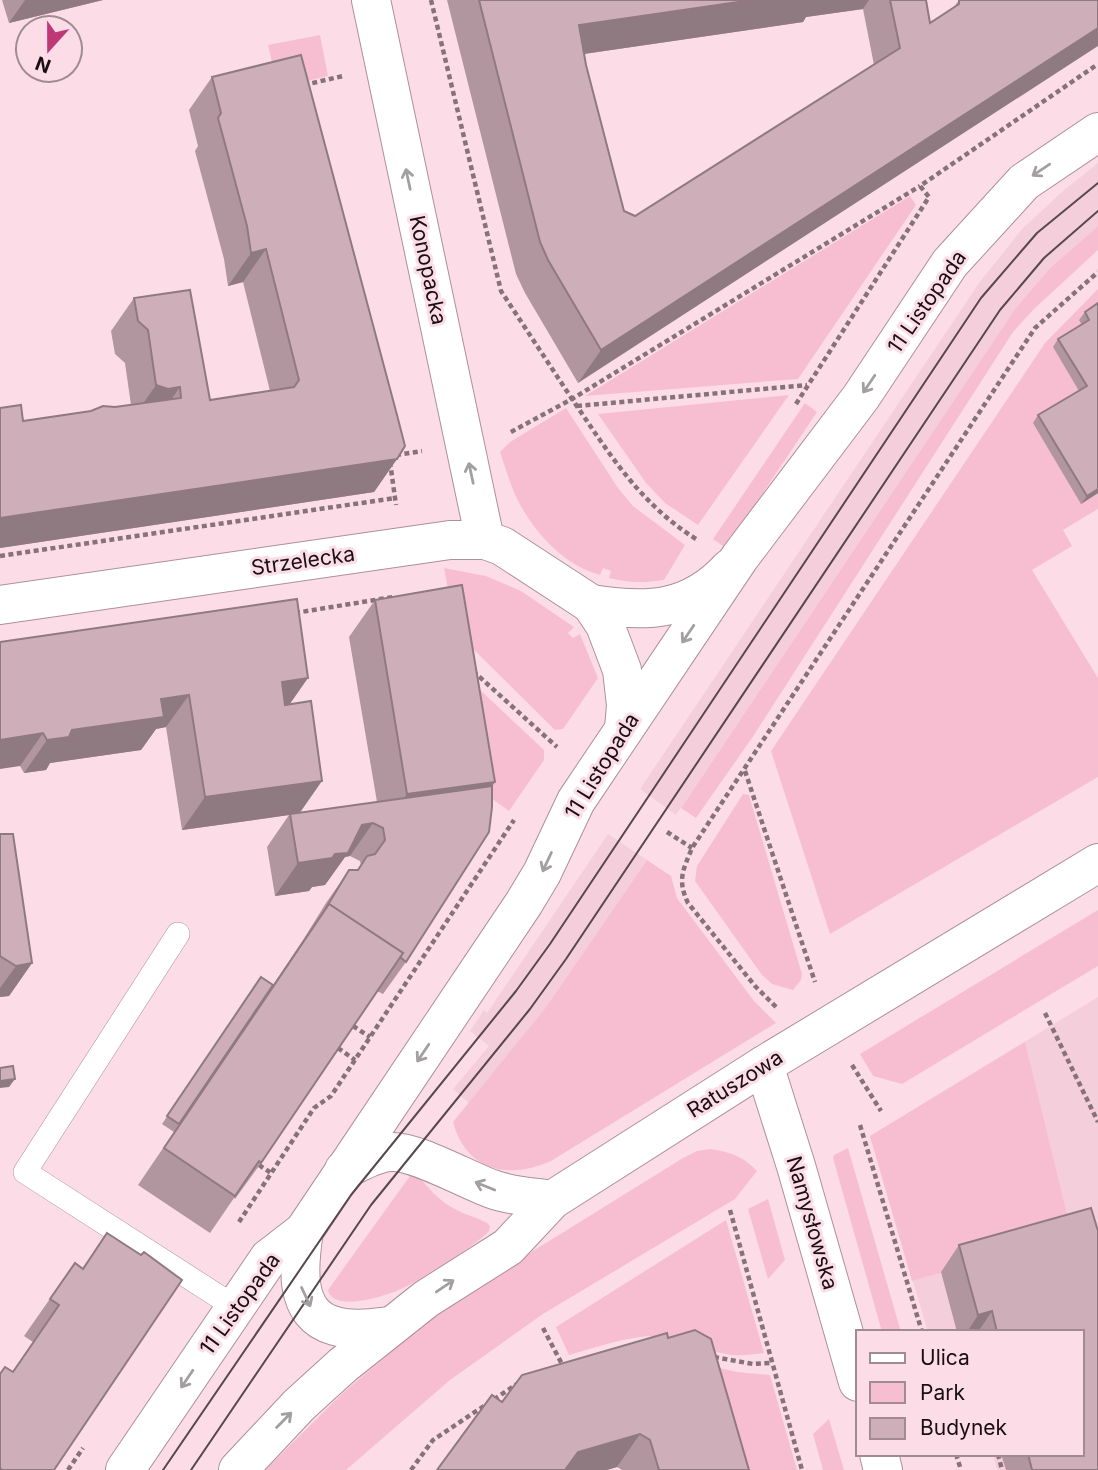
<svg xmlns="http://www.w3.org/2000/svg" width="1098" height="1470" viewBox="0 0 1098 1470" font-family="Inter,sans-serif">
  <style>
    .built { fill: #f5cedb }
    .green { fill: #f7bed2 }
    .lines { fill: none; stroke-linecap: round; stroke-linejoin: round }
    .lane-casing { stroke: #ad9099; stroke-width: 24 }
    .street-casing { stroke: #ad9099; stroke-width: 40 }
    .secondary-casing { stroke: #ad9099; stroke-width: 40 }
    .path { stroke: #867278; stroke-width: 4.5; stroke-dasharray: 5 3.5; stroke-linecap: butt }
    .lane { stroke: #fff; stroke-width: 23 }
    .street { stroke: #fff; stroke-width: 38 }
    .secondary { stroke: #fff; stroke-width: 38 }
    .tram { stroke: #57484d; stroke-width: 2 }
    .wall { fill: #b1969f; fill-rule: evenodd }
    .shaded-wall { fill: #907a82 }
    .building { fill: #ceafb9; stroke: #907a82; stroke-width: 2 }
    .oneway { stroke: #a39fa1 }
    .labels { text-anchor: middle; stroke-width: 6; stroke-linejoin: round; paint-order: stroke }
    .street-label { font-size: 21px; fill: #190f13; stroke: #fcdde7 }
  </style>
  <rect width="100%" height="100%" fill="#fcdde7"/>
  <g class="built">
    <path d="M1098,163V226L1049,269L1015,309L676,815L640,789L979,283L1022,229L1063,191Z"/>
    <path d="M608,834L647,860L546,1007L469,1103L453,1089L489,1046L470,1031L484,1010L487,1013Z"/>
    <path d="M1098,997V1470H997L993,1454H1082V1332H928L870,1136Z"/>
  </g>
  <g class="green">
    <path d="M320,35L328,76L278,88L268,45Z"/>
    <path d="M910,196L916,205L798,379L585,396Z"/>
    <path d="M1098,226V250L1034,309L1013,332L752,738L696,818L681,808L1015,309L1049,269Z"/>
    <path d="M1098,289V509L1063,530L1072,546L1032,570L1098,678V777L830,934L771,751L1045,343Z"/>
    <path d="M789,395L698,525L665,503L646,483L598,414Z"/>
    <path d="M805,403L817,412L726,548L713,539Z"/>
    <path d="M566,408L618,488L633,506L685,545L664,580C645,583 627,583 609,578L611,571L603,568L600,575C563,565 534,532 517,499C510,484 505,467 500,452L510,442Z"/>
    <path d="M444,568L486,576L521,591L574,627L568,633L573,638L580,634L598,678L563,729L555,730L456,632Z"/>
    <path d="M463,674L544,750V760L509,811L485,794Z"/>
    <path d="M743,794L749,795L802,974L801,980L793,990L772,984L762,975L695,881L697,866Z"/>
    <path d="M647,860L671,876L677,898L754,1001L776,1023L551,1161C508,1180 466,1171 453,1122L546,1007Z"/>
    <path d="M1098,910V966L902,1084L873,1076L860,1054Z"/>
    <path d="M1025,1042L1072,1235L912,1281L870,1136Z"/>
    <path d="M848,1148L901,1332H882L833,1158L834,1155Z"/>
    <path d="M710,1149C730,1152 743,1156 757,1171L735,1199L543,1314L450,1380L346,1470H265L345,1391L409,1337L407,1334L507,1267L683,1158L697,1151Z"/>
    <path d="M412,1173L417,1174C428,1188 439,1201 455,1209C465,1215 477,1217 487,1223L490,1226L489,1231C478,1244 424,1277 407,1286C391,1295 333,1314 328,1290Z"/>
    <path d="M768,1199L785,1260L768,1279L748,1209Z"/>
    <path d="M726,1220L764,1353C754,1354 743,1356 732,1355C706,1352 685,1337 659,1336C629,1335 598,1347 569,1355L556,1327Z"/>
    <path d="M707,1365L737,1372L770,1375L797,1470H735Z"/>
    <path d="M829,1419L844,1470H823L813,1434Z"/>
  </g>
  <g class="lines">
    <g class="lane-casing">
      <path id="lane" d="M178,934L25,1172L235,1307"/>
    </g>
    <g class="street-casing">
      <g id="street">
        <path d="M371,0L485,540"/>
        <path d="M591,604C646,613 690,612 730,568"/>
        <path d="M0,605L450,540H485L502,546L591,604L605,625L622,670L626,705L624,729"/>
        <path d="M764,1065L796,1166L858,1382"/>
        <path d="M879,1454L883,1470"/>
      </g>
    </g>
    <g class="secondary-casing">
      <g id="secondary">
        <path d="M344,1170C358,1163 374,1153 390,1152C415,1150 466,1180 492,1189C511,1196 532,1197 552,1200"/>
        <path d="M304,1231C299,1263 292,1315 335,1326C352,1331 372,1328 390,1326"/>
        <path d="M125,1470L269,1258L304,1231L524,903L542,873L576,801L740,557L861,397L950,263L1024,182L1098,132"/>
        <path d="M238,1470L299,1405L343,1365L426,1299L508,1247L552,1200L764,1065L1098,863"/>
      </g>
    </g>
    <g class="path">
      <path d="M431,0L501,291L572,399L509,433"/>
      <path d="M304,85L343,76"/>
      <path d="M796,404L929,197L920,186L1098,64"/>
      <path d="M577,406L807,385"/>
      <path d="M396,455L422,451"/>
      <path d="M390,462L396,505"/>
      <path d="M696,539C639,503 609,453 572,399L920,186"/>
      <path d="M0,556L395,498"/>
      <path d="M295,613L393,597"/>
      <path d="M473,671L557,747"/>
      <path d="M745,771L815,982"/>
      <path d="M667,832L692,848"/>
      <path d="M776,1007L755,986L688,903C677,880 683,870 692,848L1035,328L1098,272"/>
      <path d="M1045,1013L1098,1122"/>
      <path d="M353,1026L370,1037"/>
      <path d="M338,1048L355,1060"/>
      <path d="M852,1065L881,1111"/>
      <path d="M860,1125L922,1332"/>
      <path d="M259,1165L271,1173"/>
      <path d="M730,1210L802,1470"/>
      <path d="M239,1222L314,1108L331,1096L514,820"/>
      <path d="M543,1328L564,1368"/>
      <path d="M714,1357L753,1364L771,1363"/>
      <path d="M956,1454L961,1470"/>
      <path d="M998,1454L1002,1470"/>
      <path d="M68,1470L83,1448"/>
      <path d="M411,1470L433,1440L520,1382"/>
    </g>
    <use href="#lane" class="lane"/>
    <use href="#street" class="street"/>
    <use href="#secondary" class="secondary"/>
    <g class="tram">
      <path d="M163,1470L351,1195L516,991L550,944L981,298L1037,233L1098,183"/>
      <path d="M191,1470L371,1205L530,1009L566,959L1000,310L1044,258L1098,211"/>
    </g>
  </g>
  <g class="wall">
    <path d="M2,0H103L9,23Z"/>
    <path d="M447,0H927L926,1L930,23L954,7L959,0H1098L578,383L525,293L516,274ZM863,9L874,65L635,216L624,211L586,65L584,54L803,22L806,17Z"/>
    <path d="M212,77L397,459L374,492L0,548V408L23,421L131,405L125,363L115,354L111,331L134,298L210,400L270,391L243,282L228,286L224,259L195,151L198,146L189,110Z"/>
    <path d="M1098,303V493L1081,504L1033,423L1038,415L1079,391L1053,347L1058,339L1082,325L1079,320L1085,312Z"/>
    <path d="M375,600L492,786L406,962L383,994L377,991L261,1163L235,1199L234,1198L210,1233L138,1185L174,1132L162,1124L261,977L273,985L303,940L326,903L349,870H357L361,865L360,861L350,856L345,857L325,885L312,887L309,891L275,896L267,847L289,815L182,830L166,727L156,729L141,750L50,763L46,770L24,773L20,766L0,642L289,704L300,812L377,802L349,637Z"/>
    <path d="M0,834L32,963L9,996L0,997Z"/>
    <path d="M1091,1208L1098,1231V1470H1006L1001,1454H1082V1332H957L941,1272L959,1245Z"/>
    <path d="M107,1233L54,1470H0V1373L12,1372L33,1342L24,1336L75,1263L82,1269Z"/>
    <path d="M668,1338L749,1470H622L617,1467L607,1470H437L502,1402Z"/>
  </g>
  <g class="shaded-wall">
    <path d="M25,0H103L9,23Z"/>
    <path d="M752,0H869L863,9L806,17L803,22L556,58L579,25Z"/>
    <path d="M1098,28V46L578,383L601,350Z"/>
    <path d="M266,249L243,282L228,286L251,253Z"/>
    <path d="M156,385L180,387L157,420L133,418Z"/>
    <path d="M397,459L374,492L0,548V518Z"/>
    <path d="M1098,489V493L1081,504L1087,496Z"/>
    <path d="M308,678L285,711L282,682Z"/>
    <path d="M189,695L166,727L156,729L141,750L50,763L46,770L24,773L47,740L161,699Z"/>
    <path d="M43,733L20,766L0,769V740Z"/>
    <path d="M322,781L299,814H290L289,815L182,830L205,797Z"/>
    <path d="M495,782L469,819L383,829L407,794Z"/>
    <path d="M373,823L350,856L345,857L325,885L312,887L309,891L275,896L298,863L362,825Z"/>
    <path d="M32,963L9,996L0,997V988L16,966Z"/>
    <path d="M15,1079L9,1087L0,1088V1081Z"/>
    <path d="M992,1311L978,1332H967L978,1315Z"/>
    <path d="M640,1434L617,1467L607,1470H565L578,1452Z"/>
  </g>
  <g class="building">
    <path d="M479,0H752L579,25L586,65L624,211L635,216L900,48L890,0H926L930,23L959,4V0H1098V28L601,350L548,260L540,242Z"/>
    <path d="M301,55L397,415L405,446L397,459L0,518V408L21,405L23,421L91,411L103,406L115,407L181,398L180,387L168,389L156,385L148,330L138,321L134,298L190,290L210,400L294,387L299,380L266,249L251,253L247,226L218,118L221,113L212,77Z"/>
    <path d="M1098,303V489L1087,496L1038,415L1087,386L1058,339L1089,320L1085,312Z"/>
    <path d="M462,585L495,782L407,794L375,600Z"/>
    <path d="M297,599L308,678L282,682L285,705L311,701L322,781L205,797L189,695L161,699L164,717L72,730L69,737L47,740L43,733L0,740V642Z"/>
    <path d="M492,786V807L489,832L406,962L400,957L403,953L329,904L326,908L349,870H358L367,856L375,854L385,840L383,828L373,823L362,825L348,853L335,854L332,858L298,863L290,814Z"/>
    <path d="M0,834H13L32,963L16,966L0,956Z"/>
    <path d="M329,904L403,953L261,1163L259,1161L235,1196L164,1148Z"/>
    <path d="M261,977L273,985L179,1124L167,1116Z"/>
    <path d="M13,1066L15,1079L0,1081V1068Z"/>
    <path d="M1091,1208L1098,1231V1470H1032L1028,1454H1082V1332H997L992,1311L978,1315L959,1245Z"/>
    <path d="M107,1233L141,1255L144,1252L182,1280L54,1470H2L0,1468V1374L5,1367L13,1372L59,1305L50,1299L75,1263L83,1269Z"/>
    <path d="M695,1330L711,1339L749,1470H659L650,1440L640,1434L578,1452L565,1470H437L492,1395L502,1402L522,1375L667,1333L668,1338Z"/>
  </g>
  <defs><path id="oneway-shaft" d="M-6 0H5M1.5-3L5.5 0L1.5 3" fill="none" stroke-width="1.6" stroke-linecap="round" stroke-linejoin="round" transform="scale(1.75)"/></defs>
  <g class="oneway">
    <use href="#oneway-shaft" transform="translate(1041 170) rotate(146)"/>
    <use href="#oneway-shaft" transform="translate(408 179) rotate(-102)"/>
    <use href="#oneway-shaft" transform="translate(869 384) rotate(124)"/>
    <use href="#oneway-shaft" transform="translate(471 473) rotate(-102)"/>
    <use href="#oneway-shaft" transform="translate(688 634) rotate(124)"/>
    <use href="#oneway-shaft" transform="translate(547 862) rotate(115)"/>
    <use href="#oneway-shaft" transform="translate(423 1053) rotate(124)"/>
    <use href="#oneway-shaft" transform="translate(485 1186) rotate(-158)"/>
    <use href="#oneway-shaft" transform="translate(445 1286) rotate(-34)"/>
    <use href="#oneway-shaft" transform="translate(306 1297) rotate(65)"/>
    <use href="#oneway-shaft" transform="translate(187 1379) rotate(124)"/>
    <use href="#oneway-shaft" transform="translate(284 1420) rotate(-45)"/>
  </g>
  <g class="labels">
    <g class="street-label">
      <text transform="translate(428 270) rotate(78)" y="7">Konopacka</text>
      <text transform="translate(927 302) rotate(-55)" y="7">11 Listopada</text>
      <text transform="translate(303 561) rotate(-8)" y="7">Strzelecka</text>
      <text transform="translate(602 766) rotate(-58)" y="7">11 Listopada</text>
      <text transform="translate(735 1084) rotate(-32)" y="7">Ratuszowa</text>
      <text transform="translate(812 1223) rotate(74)" y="7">Namysłowska</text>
      <text transform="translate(240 1304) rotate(-54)" y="7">11 Listopada</text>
    </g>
  </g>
  <rect x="856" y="1330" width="228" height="126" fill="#fcdde7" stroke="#a18b92" stroke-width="2"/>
  <rect x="870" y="1353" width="35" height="10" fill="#ffffff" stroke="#a18b92" stroke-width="2"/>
  <text x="920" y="1365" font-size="21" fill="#190f13">Ulica</text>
  <rect x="870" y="1382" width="35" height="21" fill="#f7bed2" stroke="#a18b92" stroke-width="2"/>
  <text x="920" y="1400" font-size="21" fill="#190f13">Park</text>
  <rect x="870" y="1418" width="35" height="21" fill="#ceafb9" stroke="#a18b92" stroke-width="2"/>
  <text x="920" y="1435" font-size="21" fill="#190f13">Budynek</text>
  <g transform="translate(49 49) rotate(201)"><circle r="33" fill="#fcdde7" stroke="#a18b92" stroke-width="2"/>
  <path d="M0-5L12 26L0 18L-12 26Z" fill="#be3776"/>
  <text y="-10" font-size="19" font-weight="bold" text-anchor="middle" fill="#190f13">N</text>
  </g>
</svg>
